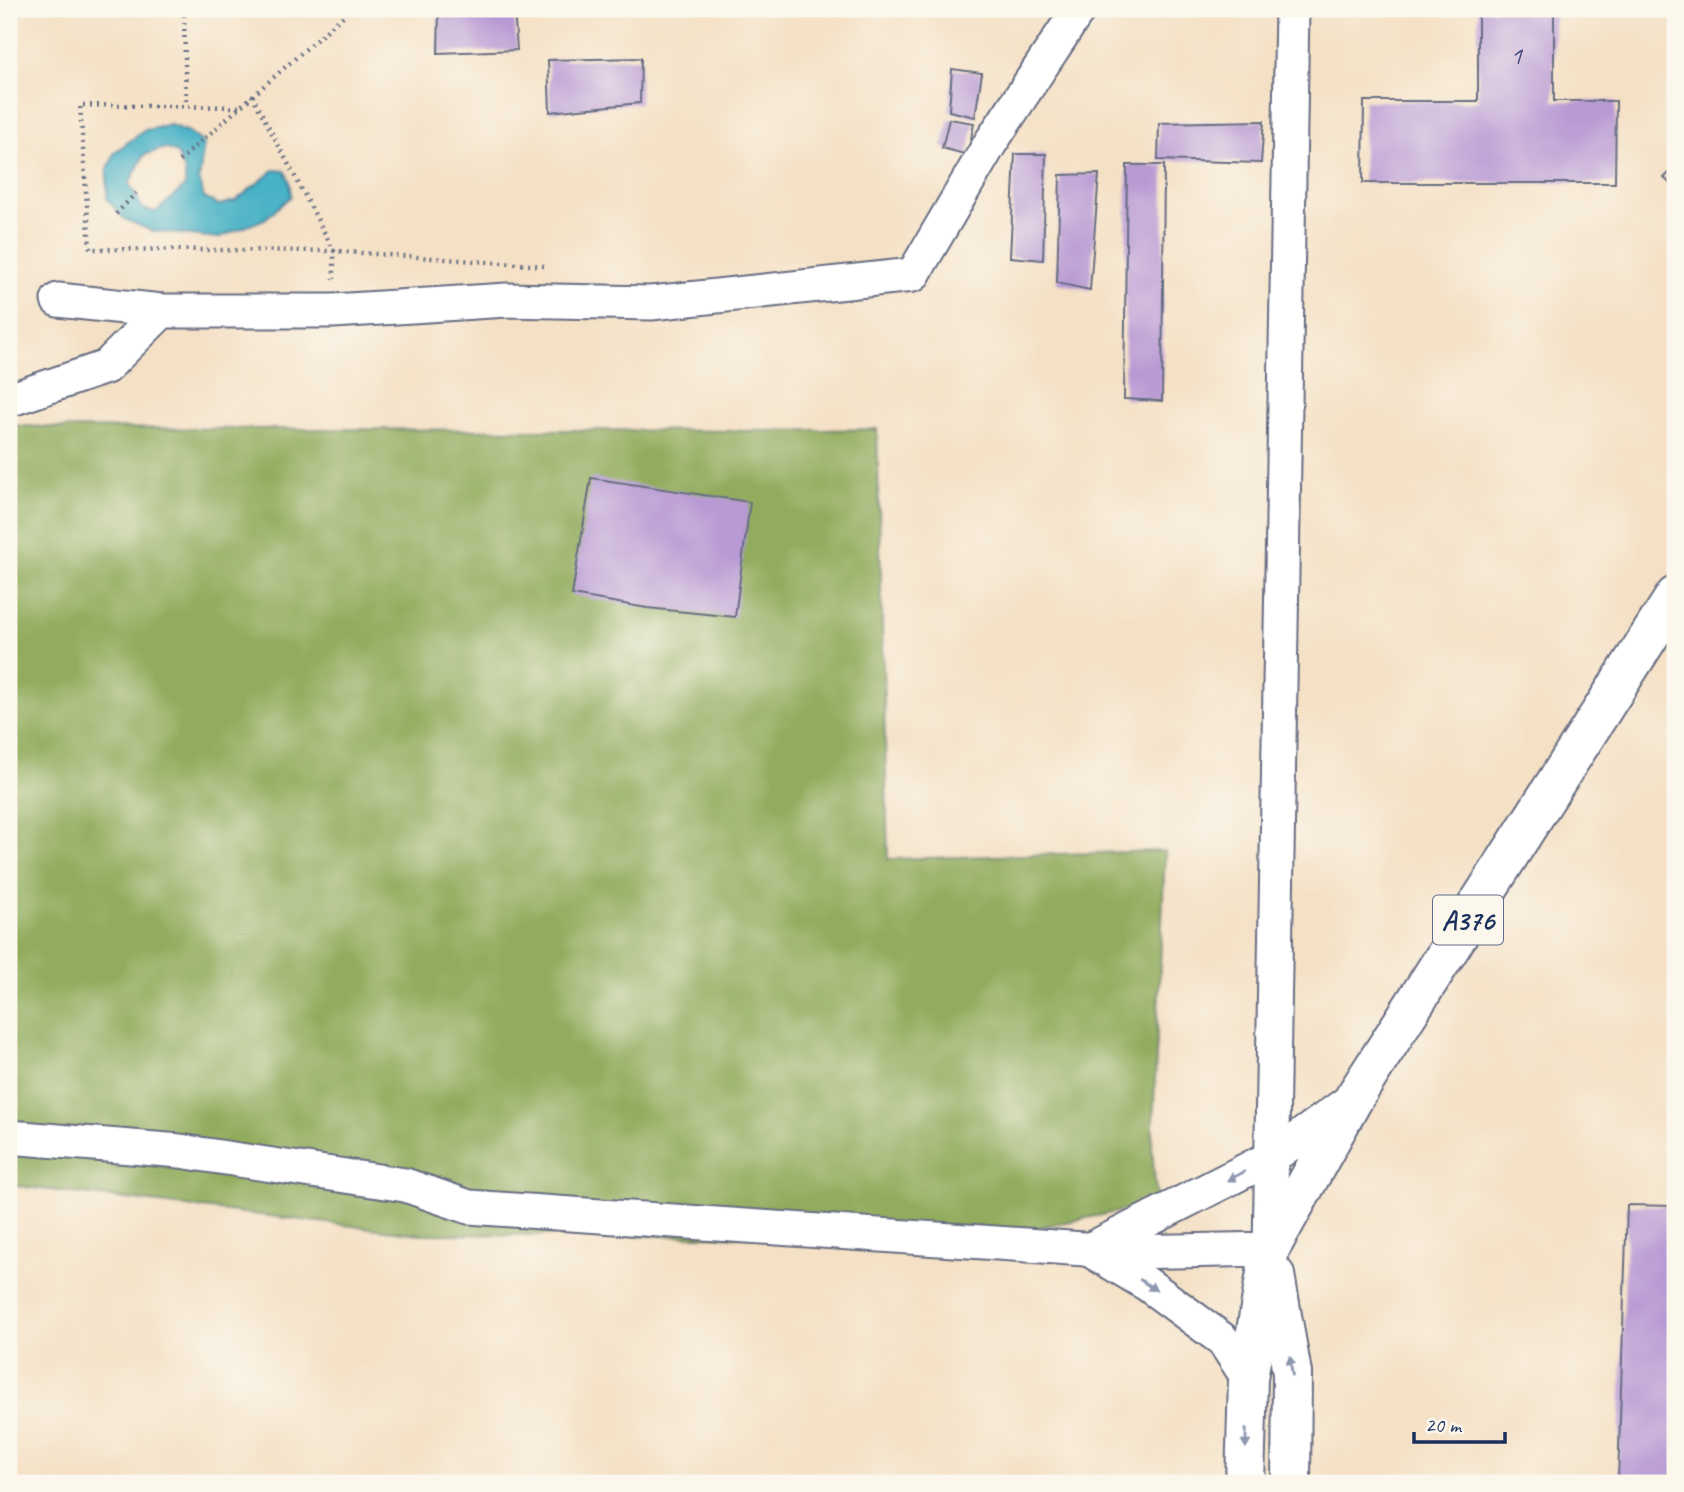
<svg xmlns="http://www.w3.org/2000/svg" width="1684" height="1492" viewBox="0 0 1684 1492" font-family="Caveat,sans-serif">
  <style>
    .forest { fill: #91ac5d; stroke: #566e5e; stroke-width: 2 }
    .water { fill: #47b1c5; stroke: #317092; stroke-width: 2; fill-rule: evenodd }
    .building { fill: #b89ad4 }
    .lines { fill: none; stroke-linecap: round; stroke-linejoin: round }
    .minor-casing { stroke: #676d82; stroke-width: 37 }
    .major-casing { stroke: #676d82; stroke-width: 42 }
    .path { stroke: #676d82; stroke-width: 4.5; stroke-dasharray: 2 5; stroke-linecap: butt }
    .minor { stroke: #fff; stroke-width: 33 }
    .major { stroke: #fff; stroke-width: 38 }
    .oneway { fill: #8d97ae }
    .labels { text-anchor: middle; stroke-width: 5; stroke-linejoin: round; paint-order: stroke }
    .number-label { font-size: 26px; fill: #424a7c }
    .shield { fill: #fbf7ec; stroke: #5e6b89; stroke-width: 2 }
    .shield-label { font-size: 28px; font-weight: bold; fill: #1b2f5e }
  </style>
  <rect width="100%" height="100%" fill="#fbf7ec"/>
  <filter id="ink" filterUnits="userSpaceOnUse"><feTurbulence type="fractalNoise" baseFrequency=".0143" numOctaves="2"/><feDisplacementMap in="SourceGraphic" scale="14" xChannelSelector="R" yChannelSelector="G"/><feConvolveMatrix kernelMatrix="1 2 1 2 8 2 1 2 1" color-interpolation-filters="sRGB"/></filter>
  <filter id="wash" filterUnits="userSpaceOnUse"><feTurbulence type="fractalNoise" baseFrequency=".00686" numOctaves="4" result="noise"/><feDisplacementMap in="SourceGraphic" scale="28" xChannelSelector="R" yChannelSelector="G"/><feGaussianBlur stdDeviation="1.57" result="paint"/><feColorMatrix in="noise" values="0 0 0 0 0 0 0 0 0 0 0 0 0 0 0 0 0 1.4 0 .05"/><feComposite in="paint" operator="in"/></filter>
  <g filter="url(#wash)">
    <rect width="100%" height="100%" fill="#f4e0c4"/>
    <path class="forest" d="M9,425L62,428L767,431L877,429L888,859L1165,851L1152,1149L1157,1204L985,1238L420,1234L9,1185Z"/>
    <path class="water" d="M170,125L189,132L204,144L199,179L204,198L219,205L235,201L274,170L285,171L289,180L291,196L265,219L218,238L152,231L124,219L107,199V170L115,152L145,130ZM165,148L177,153L185,172V186L156,212L143,209L129,184L144,155Z"/>
    <g id="blocks">
      <g class="building">
        <path d="M439,9H514L517,50L438,53Z"/>
        <path d="M1478,9H1554V101H1616L1615,183H1363L1364,101H1478Z"/>
        <path d="M641,58L640,103L550,112L548,60Z"/>
        <path d="M952,69L982,73L975,117L949,111Z"/>
        <path d="M949,119L974,123L968,155L942,148Z"/>
        <path d="M1264,121L1261,163L1158,160L1159,123Z"/>
        <path d="M1015,154H1046L1043,260L1010,257Z"/>
        <path d="M1127,165H1164L1162,401L1124,399Z"/>
        <path d="M1675,167V188L1664,178Z"/>
        <path d="M1099,174L1090,290L1057,283L1060,175Z"/>
        <path d="M591,478L750,502L735,617L647,608L572,595Z"/>
        <path d="M1627,1205L1675,1206V1483L1618,1481Z"/>
      </g>
    </g>
  </g>
  <g filter="url(#ink)">
    <use href="#blocks" fill-opacity="0" stroke="#676d82" stroke-width="2"/>
    <g class="lines">
      <g class="minor-casing">
        <g id="minor">
          <path d="M58,300L162,311H333L507,300L651,303L913,275L991,142L1079,9"/>
          <path d="M9,400L106,367L162,311"/>
          <path d="M9,1137L180,1151L405,1185L469,1207L1128,1252L1270,1249L1292,9"/>
          <path d="M1089,1250L1272,1157L1354,1098"/>
          <path d="M1095,1253L1147,1284L1223,1340L1248,1378"/>
        </g>
      </g>
      <g class="major-casing">
        <g id="major">
          <path d="M1275,1275L1292,1373L1291,1483"/>
          <path d="M1245,1483L1248,1378L1270,1249L1354,1098L1675,596"/>
        </g>
      </g>
      <g class="path">
        <path d="M184,15L186,106"/>
        <path d="M252,95L334,251V279"/>
        <path d="M239,107L80,105L90,249L334,251L544,266"/>
        <path d="M179,161L351,9"/>
        <path d="M116,214L136,193"/>
      </g>
      <use href="#minor" class="minor"/>
      <use href="#major" class="major"/>
    </g>
    <defs><path id="oneway-solid" d="M-6-.8H1V-3.2L6.5 0L1 3.2V.8H-6Z" transform="scale(1.75)"/></defs>
    <g class="oneway">
      <use href="#oneway-solid" transform="translate(1236 1176) rotate(153)"/>
      <use href="#oneway-solid" transform="translate(1148 1285) rotate(34)"/>
      <use href="#oneway-solid" transform="translate(1291 1366) rotate(-98)"/>
      <use href="#oneway-solid" transform="translate(1246 1438) rotate(91)"/>
    </g>
  </g>
  <g class="labels">
    <g class="number-label">
      <text x="1516" y="64">1</text>
    </g>
    <rect class="shield" x="1433" y="895.5" width="70" height="49" rx="5"/>
    <g class="shield-label">
      <text x="1468" y="930">A376</text>
    </g>
  </g>
  <rect width="1684" height="1492" fill="none" stroke="#fbf7ec" stroke-width="35"/>
  <path d="M1414 1432v10h91v-10" fill="none" stroke="#1b2f5e" stroke-width="3.5"/>
  <text x="1425" y="1432" font-size="21" fill="#1b2f5e" stroke="#fbf7ec" stroke-width="5" paint-order="stroke">20 m</text>
</svg>
